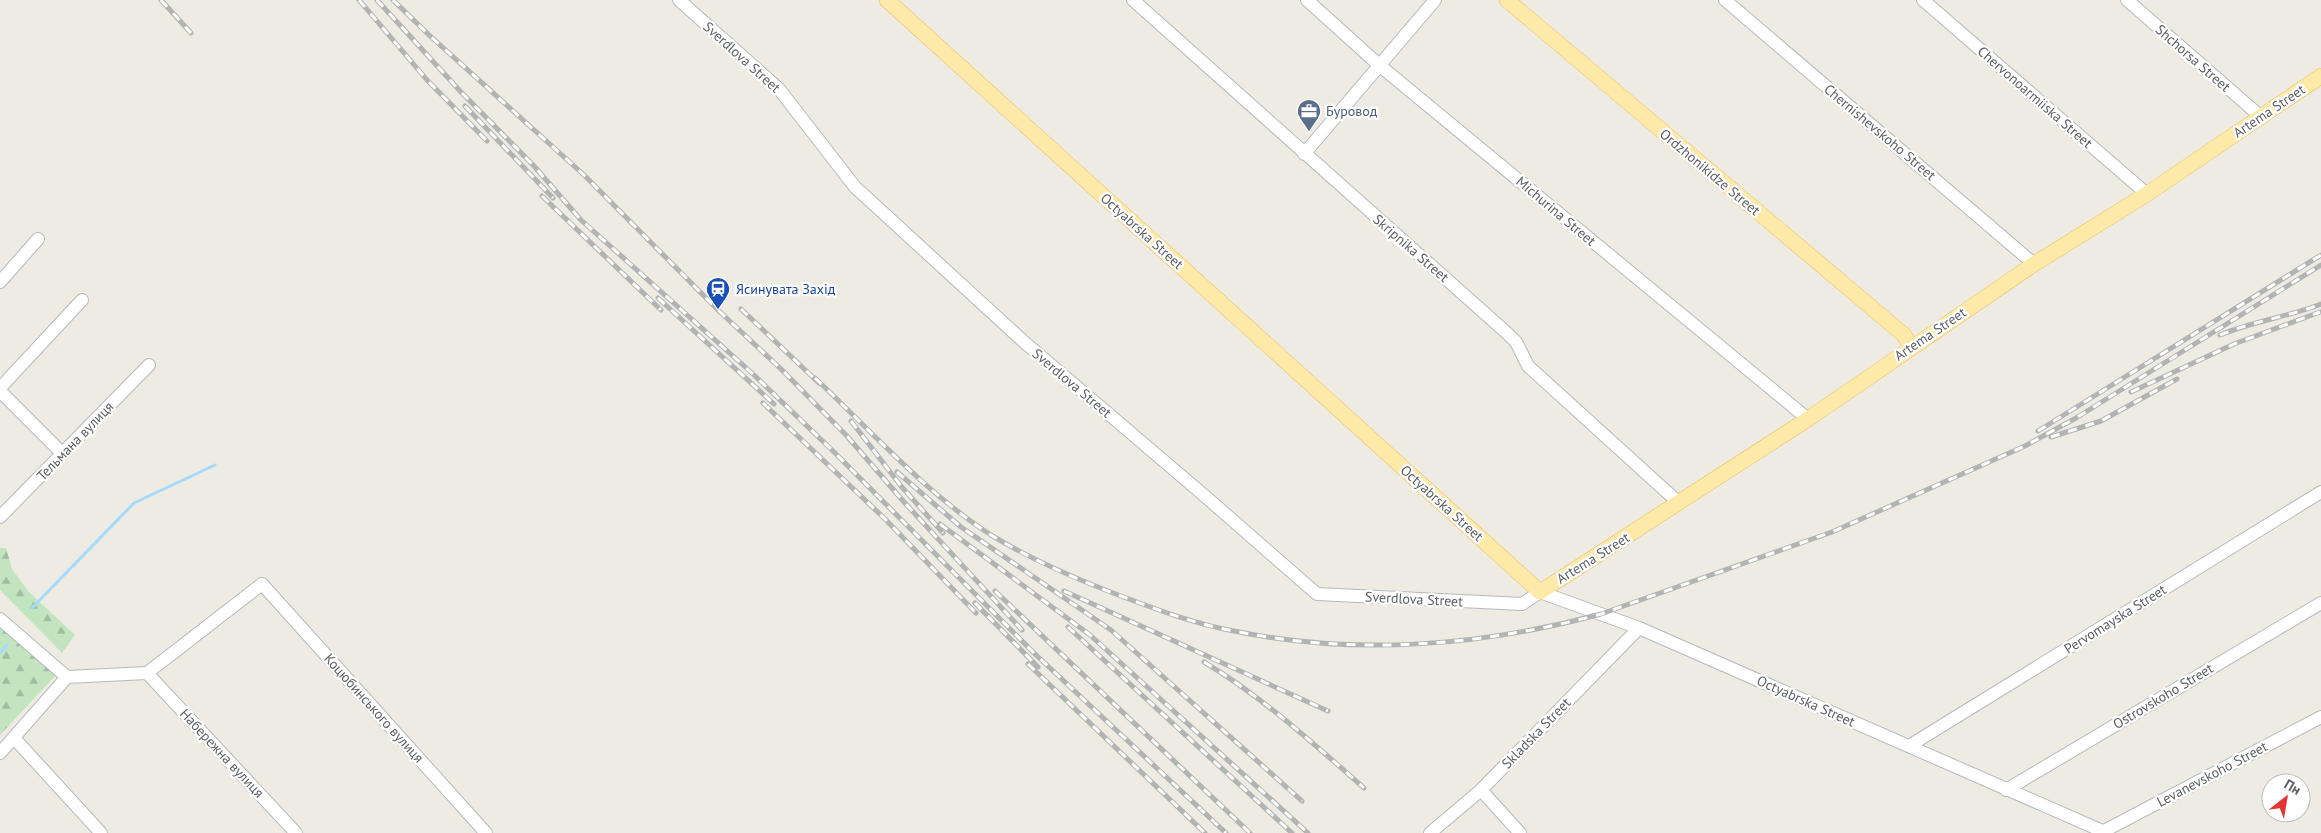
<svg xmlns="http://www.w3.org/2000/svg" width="2321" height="833" viewBox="0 0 2321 833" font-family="'PT Sans',sans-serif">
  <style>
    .forest { fill: url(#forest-firs) }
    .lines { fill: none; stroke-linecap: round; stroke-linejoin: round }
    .stream { stroke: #a4dbfd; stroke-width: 3 }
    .minor-casing { stroke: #b6b9bd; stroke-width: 14 }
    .major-casing { stroke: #eebc5c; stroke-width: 16 }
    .minor { stroke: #fff; stroke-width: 12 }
    .major { stroke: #fdeaa9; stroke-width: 15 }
    .rail-casing { stroke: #b2b3b3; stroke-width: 5 }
    .rail { stroke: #fff; stroke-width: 3; stroke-dasharray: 9; stroke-linecap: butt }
    .labels { text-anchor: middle; stroke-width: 4.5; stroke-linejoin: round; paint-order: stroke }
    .street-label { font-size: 14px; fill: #5b5f63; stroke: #fff }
    .service-label { font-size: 14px; fill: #4e5e75; stroke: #fff; text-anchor: start }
    .transit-label { font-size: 14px; fill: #164399; stroke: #fff; text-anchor: start }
  </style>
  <defs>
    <pattern id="forest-firs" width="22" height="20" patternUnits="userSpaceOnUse" patternTransform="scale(1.25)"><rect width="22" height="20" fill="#c2e5c0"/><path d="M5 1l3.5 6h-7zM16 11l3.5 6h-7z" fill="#a1bda0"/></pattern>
  </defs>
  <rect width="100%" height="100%" fill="#eeebe3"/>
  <g class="forest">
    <path d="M0,548H6L12,569L29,592L75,635L62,653L0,590Z"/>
    <path d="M0,622L56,675L0,735Z"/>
  </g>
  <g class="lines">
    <g class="stream">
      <path d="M32,608L134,503L215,465"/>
      <path d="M0,653L7,645"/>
    </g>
    <g class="minor-casing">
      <g id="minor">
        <path d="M679,0L779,89L855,187L1023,341L1206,497L1317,594L1522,604L1540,592L1639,628L2107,833"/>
        <path d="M1133,0L1508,334L1516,342L1528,366L1679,503"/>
        <path d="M1307,0L1379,65L1808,419"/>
        <path d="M1725,0L2034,264"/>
        <path d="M1923,0L2147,194"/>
        <path d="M2127,0L2260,116"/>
        <path d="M1304,154L1435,0"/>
        <path d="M0,282L38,239"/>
        <path d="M0,388L82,300"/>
        <path d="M0,391L63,454"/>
        <path d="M0,517L149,365"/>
        <path d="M0,619L67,677"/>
        <path d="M147,673L296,833"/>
        <path d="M67,677L147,673L262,584L486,833"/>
        <path d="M14,738L101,833"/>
        <path d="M1909,746L2321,492"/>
        <path d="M0,753L67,677"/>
        <path d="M1481,790L1520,833"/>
        <path d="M2006,790L2321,603"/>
        <path d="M2104,831L2321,717"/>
        <path d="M1430,833L1481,790L1639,628"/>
      </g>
    </g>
    <g class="major-casing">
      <g id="major">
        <path d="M887,0L1540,592L1808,419L2034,264L2147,194L2321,76"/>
        <path d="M1507,0L1904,335L1911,346"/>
      </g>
    </g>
    <use href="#minor" class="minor"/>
    <use href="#major" class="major"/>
    <g class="rail-casing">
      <g id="rail">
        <path d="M161,0L191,33"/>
        <path d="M359,0L427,80L487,141"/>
        <path d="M377,0L461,92L534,166L581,220L753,374L833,451L1034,653L1226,833"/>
        <path d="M393,0L429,35L584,175L718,310L781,369L846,435L904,502L1022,630"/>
        <path d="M465,106L553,198"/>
        <path d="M542,196L661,310"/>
        <path d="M658,298L774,404"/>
        <path d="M741,309L819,383"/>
        <path d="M2220,335C2253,321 2288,317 2321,304"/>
        <path d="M815,378C870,430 927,494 991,535C1032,560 1076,579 1121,596C1158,610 1195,624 1234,631C1355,656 1482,646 1601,614L1832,532L2025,446L2076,418L2321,265"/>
        <path d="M2131,392L2234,344L2320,312"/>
        <path d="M763,403L884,518L976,613"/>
        <path d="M851,421L901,486L943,533"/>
        <path d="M2038,431L2321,255"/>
        <path d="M2051,437L2101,421L2177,379"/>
        <path d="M897,472L961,527L1111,630L1302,801"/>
        <path d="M940,524L1090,635L1308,833"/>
        <path d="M995,591L1250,833"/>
        <path d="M1064,591L1328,711"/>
        <path d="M975,603L1038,667"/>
        <path d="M1068,627L1292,833"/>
        <path d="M1204,662C1261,696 1313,743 1364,788"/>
        <path d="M1028,664L1205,833"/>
      </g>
    </g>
    <use href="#rail" class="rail"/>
  </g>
  <defs>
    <g id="office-pin" transform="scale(1.25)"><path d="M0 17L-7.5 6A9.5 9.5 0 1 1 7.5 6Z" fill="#5c6f8a" stroke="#fff"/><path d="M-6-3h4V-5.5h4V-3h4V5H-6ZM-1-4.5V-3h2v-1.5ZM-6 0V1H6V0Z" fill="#fff"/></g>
    <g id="station-pin" transform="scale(1.25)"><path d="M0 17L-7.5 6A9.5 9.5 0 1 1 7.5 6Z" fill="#1a4fb4" stroke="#fff"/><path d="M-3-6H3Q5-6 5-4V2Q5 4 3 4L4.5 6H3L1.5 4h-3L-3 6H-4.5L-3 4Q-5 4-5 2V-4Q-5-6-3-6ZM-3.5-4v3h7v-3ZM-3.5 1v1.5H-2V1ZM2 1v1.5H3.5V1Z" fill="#fff"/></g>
  </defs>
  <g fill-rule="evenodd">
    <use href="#office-pin" x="1309" y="111"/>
    <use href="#station-pin" x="718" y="289"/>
  </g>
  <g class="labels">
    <g class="street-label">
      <text transform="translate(742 57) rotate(42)" y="5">Sverdlova Street</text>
      <text transform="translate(2193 58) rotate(41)" y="5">Shchorsa Street</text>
      <text transform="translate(2035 97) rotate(41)" y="5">Chervonoarmiiska Street</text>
      <text transform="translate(2269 111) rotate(-34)" y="5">Artema Street</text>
      <text transform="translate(1880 132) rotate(40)" y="5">Chernishevskoho Street</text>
      <text transform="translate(1710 172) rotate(40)" y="5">Ordzhonikidze Street</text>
      <text transform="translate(1556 211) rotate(40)" y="5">Michurina Street</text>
      <text transform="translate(1142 231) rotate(42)" y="5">Octyabrska Street</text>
      <text transform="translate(1411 248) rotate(41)" y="5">Skripnika Street</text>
      <text transform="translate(1930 334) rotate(-34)" y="5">Artema Street</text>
      <text transform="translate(1072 383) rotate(40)" y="5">Sverdlova Street</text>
      <text transform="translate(75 441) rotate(-46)" y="5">Тельмана вулиця</text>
      <text transform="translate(1442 503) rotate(42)" y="5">Octyabrska Street</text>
      <text transform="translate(1593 558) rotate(-32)" y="5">Artema Street</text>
      <text transform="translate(1414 599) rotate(3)" y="5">Sverdlova Street</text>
      <text transform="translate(2115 619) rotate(-32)" y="5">Pervomayska Street</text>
      <text transform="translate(2163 696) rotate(-31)" y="5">Ostrovskoho Street</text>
      <text transform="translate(1806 701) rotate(24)" y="5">Octyabrska Street</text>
      <text transform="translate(374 708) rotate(48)" y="5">Коцюбинського вулиця</text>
      <text transform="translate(1536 733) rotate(-46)" y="5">Skladska Street</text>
      <text transform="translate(222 753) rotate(47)" y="5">Набережна вулиця</text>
      <text transform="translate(2212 774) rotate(-28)" y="5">Levanevskoho Street</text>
    </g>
    <g class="service-label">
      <text x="1326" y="116">Буровод</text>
    </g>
    <g class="transit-label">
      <text x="736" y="294">Ясинувата Захід</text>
    </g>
  </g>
  <g transform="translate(2286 798) rotate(31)"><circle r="24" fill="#ffffff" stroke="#bdbfc1"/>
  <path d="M0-4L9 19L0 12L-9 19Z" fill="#e53532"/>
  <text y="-8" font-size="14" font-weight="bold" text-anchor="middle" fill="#5b5f63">Пн</text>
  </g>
</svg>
